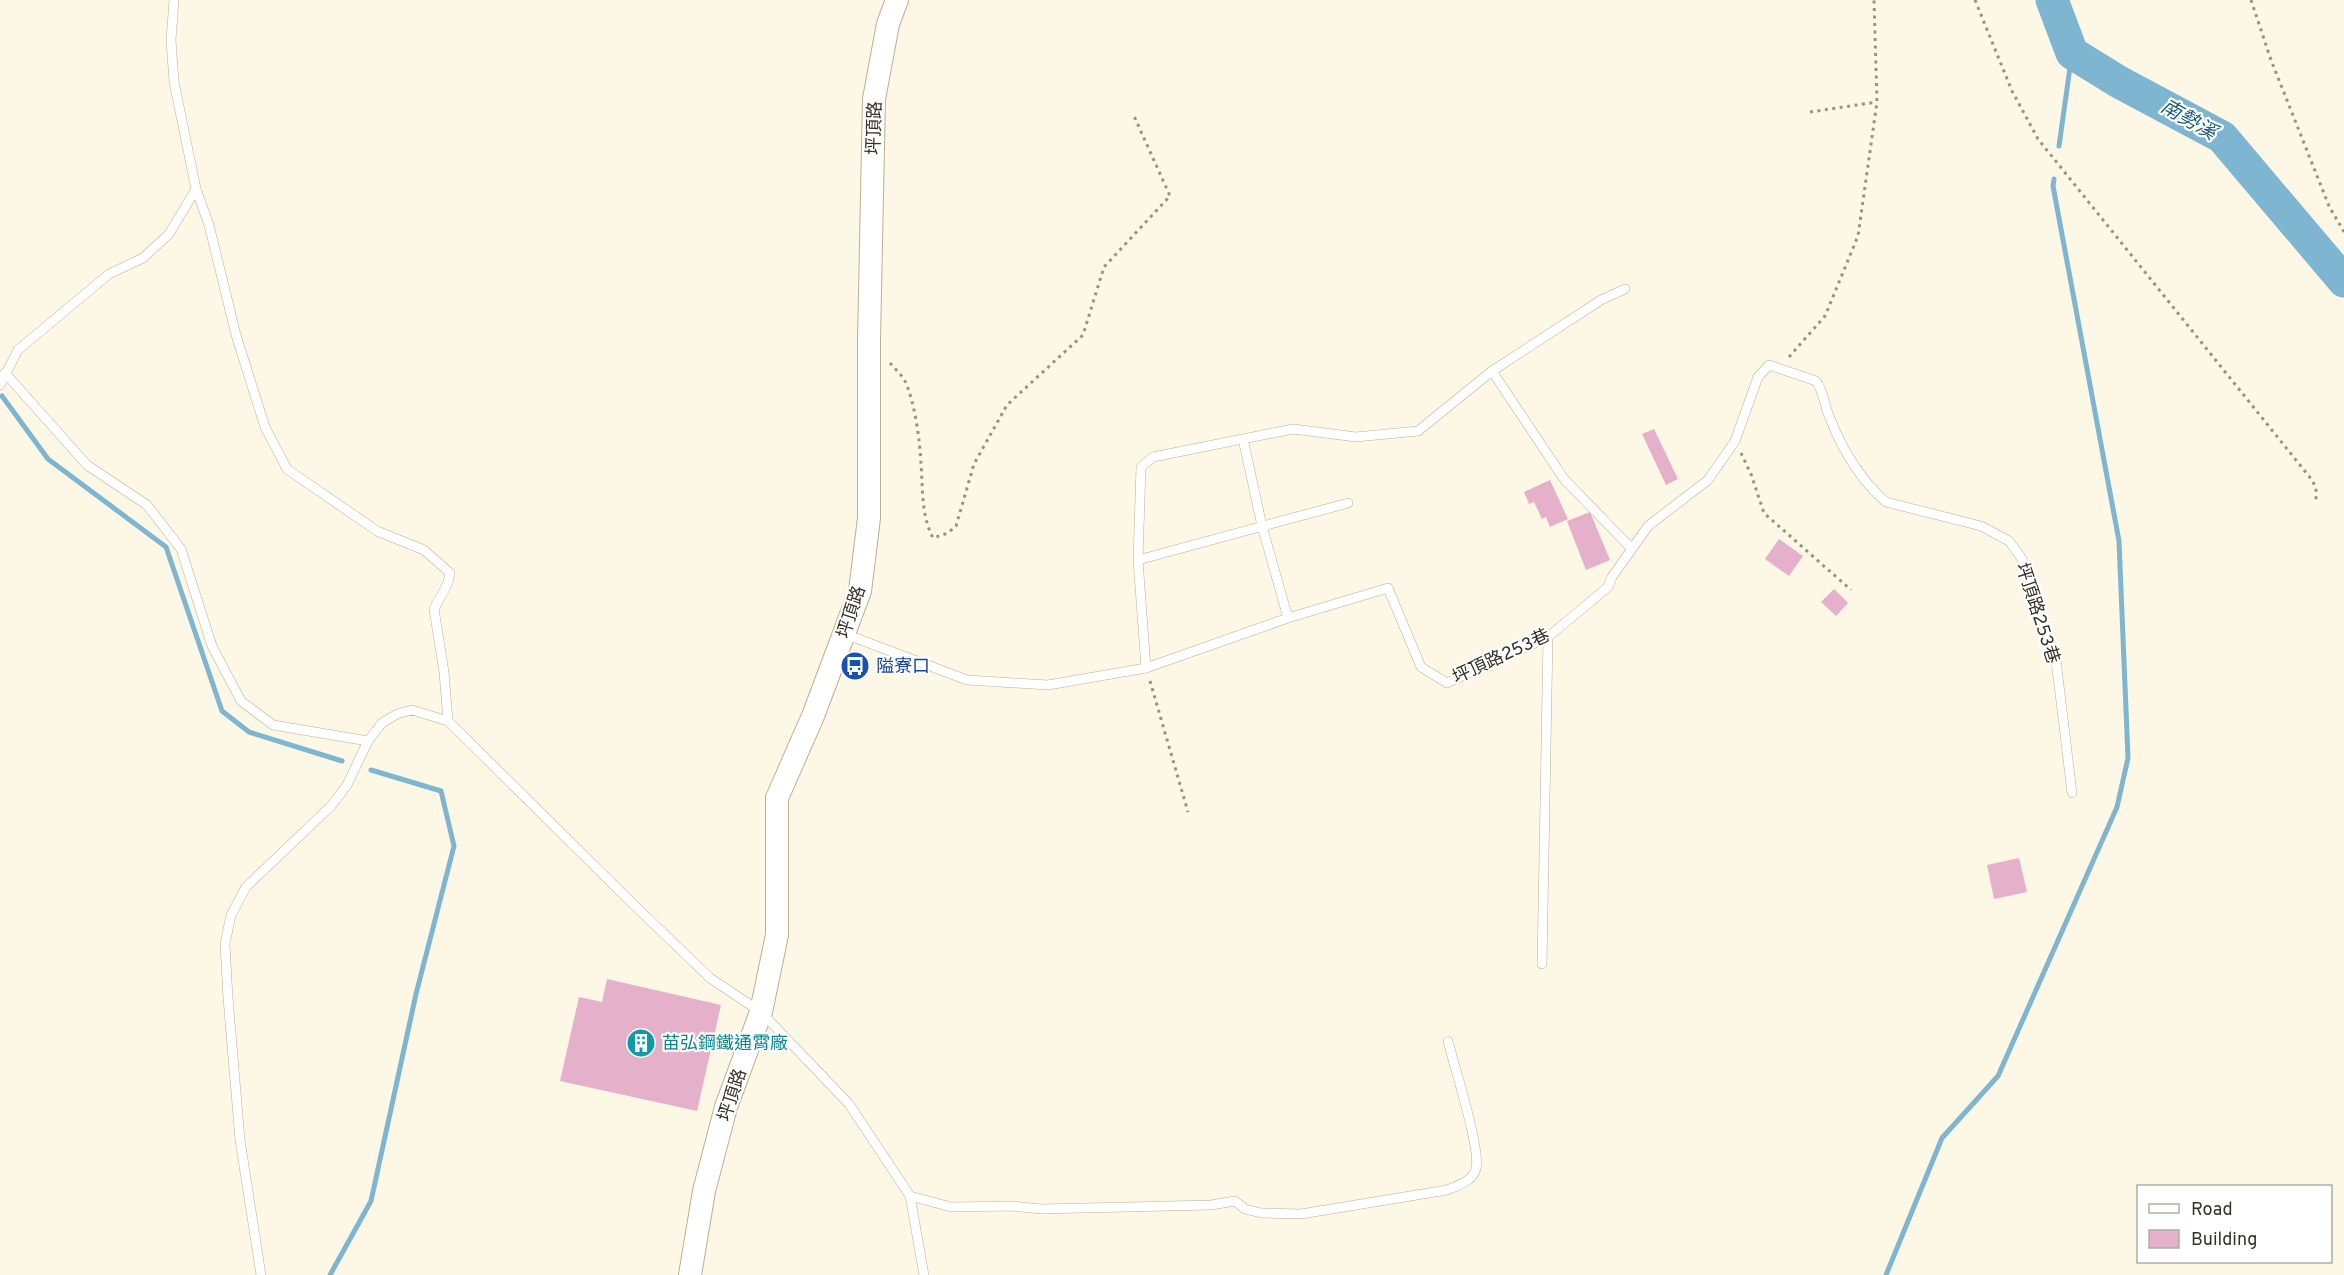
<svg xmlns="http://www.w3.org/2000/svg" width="2344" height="1275" viewBox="0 0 2344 1275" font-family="Overpass,'Noto Sans TC',sans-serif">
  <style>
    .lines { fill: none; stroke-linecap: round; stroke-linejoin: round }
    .stream { stroke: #7eb5d1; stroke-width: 5 }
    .river { stroke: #7eb5d1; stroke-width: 33 }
    .building { fill: #e5b0ca }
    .service-casing { stroke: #bab094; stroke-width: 10 }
    .tertiary-casing { stroke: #bab094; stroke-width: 24 }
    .path { stroke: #979283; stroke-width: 3; stroke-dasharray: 3 4.5; stroke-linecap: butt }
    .service { stroke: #fff; stroke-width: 9 }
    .tertiary { stroke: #fff; stroke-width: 22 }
    .labels { text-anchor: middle; stroke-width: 4.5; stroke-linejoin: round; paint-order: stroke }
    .street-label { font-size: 18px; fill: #363227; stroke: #fff }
    .transit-label { font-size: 18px; fill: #164399; stroke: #fff; text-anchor: start }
    .culture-label { font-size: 18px; fill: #0d838f; stroke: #fff; text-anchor: start }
    .water-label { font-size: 20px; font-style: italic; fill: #195c79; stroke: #fff }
  </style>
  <rect width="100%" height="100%" fill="#fdf7e5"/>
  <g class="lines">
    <g class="stream">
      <path d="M2059,146L2072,53"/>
      <path d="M2,396L48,459L166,547L222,711L249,732L342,761"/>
      <path d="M330,1275L371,1201L416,994L454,846L441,791L371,770"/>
      <path d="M1886,1275L1942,1138L1998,1076L2117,807L2128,758L2119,541L2053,186L2054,179"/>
    </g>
    <path class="river" d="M2052,0L2072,53L2119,82L2222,137L2344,281"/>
  </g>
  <g class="building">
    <path d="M1654,429L1678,479L1666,485L1642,434Z"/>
    <path d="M1550,480L1568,519L1550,527L1546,517L1542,519L1534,502L1529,504L1524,492Z"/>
    <path d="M1590,512L1610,560L1586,570L1567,521Z"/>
    <path d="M1779,539L1803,556L1789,576L1765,559Z"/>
    <path d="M1834,589L1848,603L1836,616L1821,602Z"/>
    <path d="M2019,858L2027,892L1994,899L1987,865Z"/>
    <path d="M607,979L721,1005L697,1111L560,1081L579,997L602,1002Z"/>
  </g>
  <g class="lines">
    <g class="service-casing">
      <g id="service">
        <path d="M196,189L209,225L236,335L265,427L287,469L377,531L424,550L450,573L448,583L434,609L444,672L448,721"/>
        <path d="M1625,289L1601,300L1492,371L1564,479L1631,548"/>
        <path d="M0,378L5,373L87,465L147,505L181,549L212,646L241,701L273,725L368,741"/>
        <path d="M0,385L18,350L109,274L143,258L169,234L196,189L174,82L171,40L174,0"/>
        <path d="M1243,439L1262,526L1288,618"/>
        <path d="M1138,560L1348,503"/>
        <path d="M845,634L967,680L1048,685L1146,668L1288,618L1388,588L1421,667L1447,683L1548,637L1608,587L1612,577L1648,526L1708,480L1735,441L1758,377L1769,365L1816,381C1824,392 1824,404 1829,416C1842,449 1859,479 1886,502L1981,526L2009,541L2022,559L2056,660L2072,793"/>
        <path d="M1146,668L1138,560L1141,467L1153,457L1293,429L1356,437L1418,431L1492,371"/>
        <path d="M1542,964L1548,637"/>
        <path d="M910,1196L924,1275"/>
        <path d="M261,1275L240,1140L228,998L225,944L231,915L246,887L331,806L347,785L368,741L382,723L397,714L412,710L448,721L631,902L710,978L761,1012L849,1104L910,1196L951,1207L1012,1206L1041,1209L1211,1205L1235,1201L1245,1209L1261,1213L1301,1214L1447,1190C1458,1185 1472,1182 1476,1169C1481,1149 1454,1066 1448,1041"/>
      </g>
    </g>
    <g class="tertiary-casing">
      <path id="tertiary" d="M690,1275L704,1191L726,1107L761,1012L777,935V798L813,716L860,591L869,518V340L874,99L888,24L897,0"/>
    </g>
    <g class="path">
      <path d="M1975,0L2012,91L2038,139L2312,480L2316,488V501"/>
      <path d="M2251,0L2271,60L2329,206L2344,232"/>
      <path d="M1810,112L1877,102"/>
      <path d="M1789,357L1825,316L1858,236L1877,102L1874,0"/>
      <path d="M890,363C895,369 902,375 905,381C915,403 920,441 921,464C923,491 921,514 933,538L948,533L956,526L974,464L1007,405L1083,335L1104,267L1170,196L1134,116"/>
      <path d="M1741,453L1751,474L1764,513L1851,590"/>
      <path d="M1150,681L1188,812"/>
    </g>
    <use href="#service" class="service"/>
    <use href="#tertiary" class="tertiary"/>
  </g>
  <defs>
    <g id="bus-disc" transform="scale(1.5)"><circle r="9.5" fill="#1a4fb4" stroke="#fff"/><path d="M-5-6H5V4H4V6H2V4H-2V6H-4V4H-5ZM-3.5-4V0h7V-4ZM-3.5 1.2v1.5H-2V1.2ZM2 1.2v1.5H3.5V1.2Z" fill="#fff"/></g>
    <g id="building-disc" transform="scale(1.5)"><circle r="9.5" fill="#0f9aa8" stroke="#fff"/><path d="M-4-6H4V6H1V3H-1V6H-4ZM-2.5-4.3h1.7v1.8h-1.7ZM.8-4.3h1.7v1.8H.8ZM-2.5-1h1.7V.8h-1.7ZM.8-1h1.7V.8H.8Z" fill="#fff"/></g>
  </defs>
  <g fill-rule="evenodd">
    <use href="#bus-disc" x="855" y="666"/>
    <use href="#building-disc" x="641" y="1043"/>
  </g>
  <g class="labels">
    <g class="street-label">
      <text transform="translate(874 128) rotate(-88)" y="6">坪頂路</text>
      <text transform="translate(851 612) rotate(-72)" y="6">坪頂路</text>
      <text transform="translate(2038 613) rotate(72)" y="6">坪頂路253巷</text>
      <text transform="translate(1501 656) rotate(-25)" y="6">坪頂路253巷</text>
      <text transform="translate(732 1095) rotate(-72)" y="6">坪頂路</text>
    </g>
    <g class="transit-label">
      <text x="876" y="672">隘寮口</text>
    </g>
    <g class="culture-label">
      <text x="662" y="1049">苗弘鋼鐵通霄廠</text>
    </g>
    <g class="water-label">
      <text transform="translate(2189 119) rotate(30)" y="7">南勢溪</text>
    </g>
  </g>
  <rect x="2137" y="1185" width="195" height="78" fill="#ffffff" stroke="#afada9" stroke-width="1.5"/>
  <rect x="2149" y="1204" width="30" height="9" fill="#ffffff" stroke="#afada9" stroke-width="1.5"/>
  <text x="2191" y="1215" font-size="18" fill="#363227">Road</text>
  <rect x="2149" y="1230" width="30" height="18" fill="#e5b0ca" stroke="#afada9" stroke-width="1.5"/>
  <text x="2191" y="1245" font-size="18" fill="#363227">Building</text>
</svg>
